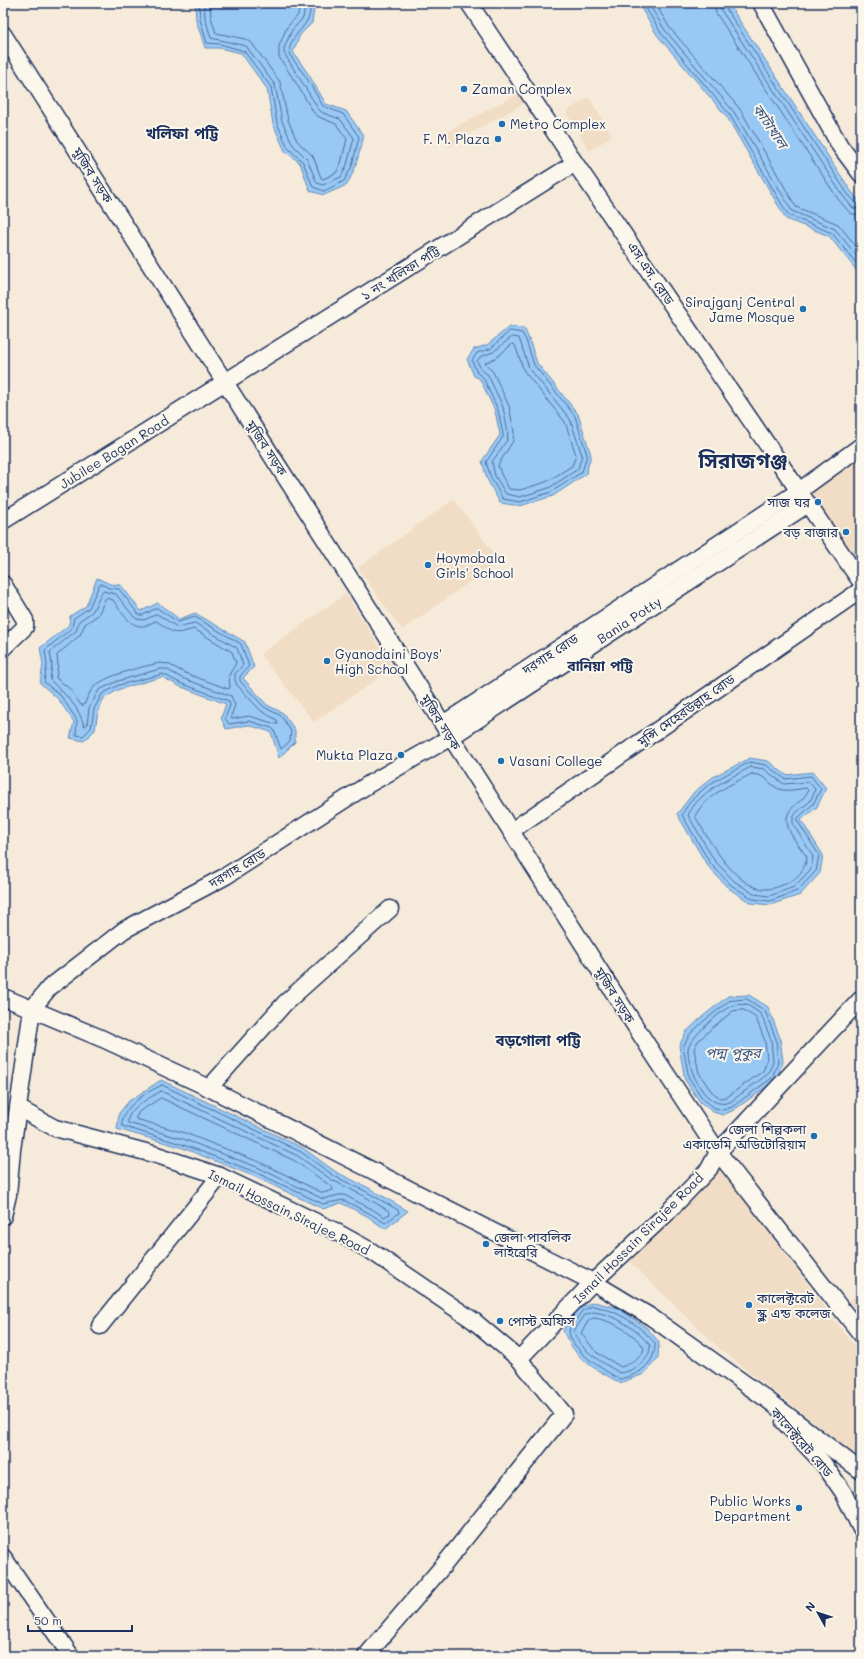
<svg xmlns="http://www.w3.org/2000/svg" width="864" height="1659" viewBox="0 0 864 1659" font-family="Mali,'Noto Sans Bengali',sans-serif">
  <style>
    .built { fill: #f1dcc5 }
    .water { fill: #98c8f4; stroke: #668bb8 }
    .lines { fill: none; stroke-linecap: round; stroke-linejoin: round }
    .shore { stroke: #4d6c9a; stroke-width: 1 }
    .minor-casing { stroke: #1b2f5e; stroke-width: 19 }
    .minor { stroke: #fbf7ec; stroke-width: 16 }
    .poi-dot { fill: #1f6fb2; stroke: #fbf7ec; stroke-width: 1.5 }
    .labels { text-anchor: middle; stroke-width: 4; stroke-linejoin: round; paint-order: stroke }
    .poi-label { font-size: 13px; fill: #1b2f5e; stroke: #fbf7ec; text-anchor: start }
    .street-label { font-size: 13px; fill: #1b2f5e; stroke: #fbf7ec }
    .water-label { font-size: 14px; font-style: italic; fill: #3a5584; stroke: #fbf7ec }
    .neighbourhood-label { font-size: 14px; font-weight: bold; fill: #1b2f5e; stroke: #fbf7ec }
    .quarter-label { font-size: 15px; font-weight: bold; fill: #1b2f5e; stroke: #fbf7ec }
    .town-label { font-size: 21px; font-weight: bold; fill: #1b2f5e; stroke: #fbf7ec }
  </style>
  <rect width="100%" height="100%" fill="#f6ebda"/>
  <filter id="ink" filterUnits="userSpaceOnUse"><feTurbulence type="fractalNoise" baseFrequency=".025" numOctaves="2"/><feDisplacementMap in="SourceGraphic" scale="8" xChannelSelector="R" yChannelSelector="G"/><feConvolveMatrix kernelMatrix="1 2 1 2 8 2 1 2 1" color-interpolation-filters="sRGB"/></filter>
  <g filter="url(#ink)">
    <g class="built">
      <path d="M521,92L527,102L469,134L450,147L441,135Z"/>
      <path d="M589,97L612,136L589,151L566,112Z"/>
      <path d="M861,445V578L802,486Z"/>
      <path d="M454,499L499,561L402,630L358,568Z"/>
      <path d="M346,594L393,668L314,722L260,654Z"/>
      <path d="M719,1166L861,1355V1459L720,1349L630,1262Z"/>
      <path d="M861,1291V1317L848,1302Z"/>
    </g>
    <g class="water">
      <path d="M195,3H315L312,23L300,35L293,52L309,75L326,104L346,111L364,136L355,168L347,185L324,195L310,191L300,163L285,151L273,124L267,89L241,53L219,48H205L196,20Z"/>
      <path d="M638,3H728L851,191L861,203V276L829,236L786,219L727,117L657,35Z"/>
      <path d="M509,327L524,328L529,339L537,363L578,414L591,455L586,474L553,496L520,506L500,503L487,479L482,461L500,435L495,411L480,379L474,376L467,359L474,349L487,345Z"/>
      <path d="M97,578L110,584L121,585L141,611L158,603L179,619L195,613L245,642L254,667L243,678L267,705L283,713L295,730V742L279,758L271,732L248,725L226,729L221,718L226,704L179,686L162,677L120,689L104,698L98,711L95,730L84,741L70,738L74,722L58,699L40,683L43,664L40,648L69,625L70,616L86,606Z"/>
      <path d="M750,758L768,761L786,775L813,772L826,788L817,807L801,820L823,855L820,873L800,895L770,905L751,903L728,888L707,865L677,814L694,792L713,777Z"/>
      <path d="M749,995L768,1007L780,1038L783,1062L776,1080L734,1110L723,1115L713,1112L700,1102L685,1080L679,1046L686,1032L702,1017L728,996Z"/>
      <path d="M161,1080L303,1148L336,1172L369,1188L408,1211L385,1229L367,1216L341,1203L323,1209L253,1176L180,1147L117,1129L119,1113L129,1101Z"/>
      <path d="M594,1302L618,1308L647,1328L659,1342L658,1358L644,1374L620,1383C595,1369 574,1359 563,1330L579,1308Z"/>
    </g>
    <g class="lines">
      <g class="shore">
        <path d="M199,3L200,19L207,43L220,44L244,51L271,87L277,123L288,148L303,162L313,187L324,191L344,181L352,166L359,137L343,114L323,106L306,77L289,54C289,39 301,31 307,21C310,17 310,8 311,3"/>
        <path d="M204,3L205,18L211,38L246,46L275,85L282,121L293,145L307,159L317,183L323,185L341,177L347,165L354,138L340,119L323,113L319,110L284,53V48L292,30L303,18L306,3"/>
        <path d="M210,3L211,17L216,33L245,39L251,42L280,82L288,120L297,141L313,156L321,178L323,179L336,173L341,163L347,139L336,124L319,117L314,113L296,83L279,57V46L287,27L298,15L300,3"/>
        <path d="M643,3L661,33L730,115L788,215L832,233L861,269"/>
        <path d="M648,3L665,30L734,112L792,211L835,229L861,261"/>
        <path d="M655,3L669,27L740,109L796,207L838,224L861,252"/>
        <path d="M714,3L716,13L838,199L850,213L861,216"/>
        <path d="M720,3L721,10L843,196L853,208L861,210"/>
        <path d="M725,3V7L847,193L857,204L861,205"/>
        <path d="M510,331L522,333L526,340L534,365L575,416L587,455L582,472L551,492L520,502L503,499L491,478L486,462L503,437V434L498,410L483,377L477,373L472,360L477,353L490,349Z"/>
        <path d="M512,337L519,338L529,368L570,419L582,455L578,469L549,488L520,497L506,494L495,476L492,462L507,440L508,433L503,407L488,375L481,369L477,361L480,357L493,352Z"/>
        <path d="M513,344L515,345L524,371L565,422L576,455L572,466L546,482L520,490L509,489L501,474L498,465L513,441L514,432L509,406L493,372L485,363L497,357Z"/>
        <path d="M101,584L109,588L119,589L139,615H143L157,608L178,622L195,617L241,644L249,666L240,676V681L264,707L281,716L291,731L290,741L281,749L274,730L272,728L249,721L229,724L225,718L230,706L229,701L180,683L163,674L119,685L102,694L94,709L91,728L83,736L76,735L77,720L61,696L44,682L47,665L45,650L72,628L74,618L89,608L99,585Z"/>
        <path d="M103,591L116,594L134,617L137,619L144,620L157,614L177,627L195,623L237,648L243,665L235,674V680L237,685L261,711L277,720L278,724H276L249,716L232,719L231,716L235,705L231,696L182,678L166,669H160L118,681L99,690L89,708L87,725L84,726C79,706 64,693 50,680L52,665L50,652L76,631L79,621L92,612Z"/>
        <path d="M106,598L113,600C120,609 129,628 144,626C148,625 152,622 156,621C176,633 169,636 194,629L232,652L236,663L229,675L230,688L228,689L185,673L168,664L160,663C144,666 103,676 93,688C89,693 86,700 84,705H81L70,689L56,678L58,665L57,655L80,635L85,624L98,615Z"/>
        <path d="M750,762L766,765L785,779L811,776L821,789L813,804L799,817L797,820L819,855L816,871L797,891L770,901L753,899L731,885L710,863L682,815C695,788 725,775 750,762Z"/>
        <path d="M751,767L764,769L784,784L809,782L815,789C814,793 812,798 810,801C803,809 789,813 794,826L813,856L811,869L794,887L769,896L754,894L734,881L714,860L688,815C700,791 728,779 751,767Z"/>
        <path d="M752,774C769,775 770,788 783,790C790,791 799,789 806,788L808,790C805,799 798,802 792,808C777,823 799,845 807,857C806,868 796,881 785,884C780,886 773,889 767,889C737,891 708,839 695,816C706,795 731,784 752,774Z"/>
        <path d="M747,999L765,1011L776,1039L778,1062L772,1078L732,1107L723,1110L715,1108L703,1099L689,1078L683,1047L690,1034L705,1020L729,1001Z"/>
        <path d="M746,1004L761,1014L771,1040L773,1061L768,1074L730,1102C706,1112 687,1069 688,1049C689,1039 721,1010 731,1006C735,1004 742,1005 746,1004Z"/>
        <path d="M744,1010L756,1018L765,1041L767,1060L763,1071L727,1097L720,1098L711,1091L699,1073L694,1049L698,1041L712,1028L733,1011Z"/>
        <path d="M162,1085L301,1152L334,1176L367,1192L398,1210L399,1213L385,1223L369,1213L343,1200L323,1204L255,1172L181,1144L122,1126C120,1108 147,1092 162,1085Z"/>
        <path d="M161,1091L298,1156L332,1180L364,1196L389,1211L390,1214L384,1217L372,1209L344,1195H339L323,1199L257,1167L183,1139L128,1123C126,1108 151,1098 161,1091Z"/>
        <path d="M161,1098L295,1161L332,1187L333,1190L323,1193L259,1162L185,1133L136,1119V1117L139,1112Z"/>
        <path d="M593,1306C618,1310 639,1325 655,1343C656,1364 638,1376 619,1379C603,1369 570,1351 569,1330L582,1311Z"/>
        <path d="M594,1312C616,1315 635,1328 650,1345C651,1361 634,1371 620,1373C605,1364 577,1349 574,1331L585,1315Z"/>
        <path d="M594,1318C611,1320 635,1333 644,1348C642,1359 630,1364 621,1367L596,1352L581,1333L589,1320Z"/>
      </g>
      <g class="minor-casing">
        <g id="minor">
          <path d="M469,3L575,163L861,582"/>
          <path d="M761,3L840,146L861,174"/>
          <path d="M3,34L646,1043L718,1152L861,1334"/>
          <path d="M3,521L575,163"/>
          <path d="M3,584L25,620V627L3,648"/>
          <path d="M443,724L799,491L861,446"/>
          <path d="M511,831L861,590"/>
          <path d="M3,997L103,1039L209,1088L593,1282L651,1317L765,1398L861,1471"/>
          <path d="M209,1088L285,1003L390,909"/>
          <path d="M18,1108L55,1128L157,1155L220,1176L333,1230L371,1251L474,1321L519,1359L564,1414L443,1566L366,1656"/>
          <path d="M3,1216L8,1195L12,1150L32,1009L49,988L124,930L226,876L369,784L451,737L808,504"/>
          <path d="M100,1326L220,1176"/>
          <path d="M519,1359L593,1282L666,1214L709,1169L718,1152L861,999"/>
          <path d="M784,1422L823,1463L843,1492L861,1529"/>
          <path d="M3,1557L71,1656"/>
        </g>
      </g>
      <use href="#minor" class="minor"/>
    </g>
  </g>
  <g class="poi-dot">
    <circle cx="464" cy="89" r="4"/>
    <circle cx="502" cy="124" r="4"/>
    <circle cx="498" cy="139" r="4"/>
    <circle cx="803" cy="309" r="4"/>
    <circle cx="818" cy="502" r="4"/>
    <circle cx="846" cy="532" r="4"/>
    <circle cx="428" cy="565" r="4"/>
    <circle cx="327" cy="661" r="4"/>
    <circle cx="401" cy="755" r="4"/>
    <circle cx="501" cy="761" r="4"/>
    <circle cx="814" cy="1136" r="4"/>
    <circle cx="486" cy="1244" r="4"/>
    <circle cx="749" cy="1305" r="4"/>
    <circle cx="500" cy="1321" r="4"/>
    <circle cx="799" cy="1508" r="4"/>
  </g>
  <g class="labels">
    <g class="poi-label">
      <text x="472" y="94">Zaman Complex</text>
      <text x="510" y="129">Metro Complex</text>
      <text x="490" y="144" text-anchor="end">F. M. Plaza</text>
      <text x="795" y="307" text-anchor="end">Sirajganj Central<tspan x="795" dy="15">Jame Mosque</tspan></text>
      <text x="810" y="507" text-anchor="end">সাজ ঘর</text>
      <text x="838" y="537" text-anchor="end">বড় বাজার</text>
      <text x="436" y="563">Hoymobala<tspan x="436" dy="15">Girls' School</tspan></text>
      <text x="335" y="659">Gyanodaini Boys'<tspan x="335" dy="15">High School</tspan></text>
      <text x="393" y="760" text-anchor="end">Mukta Plaza</text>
      <text x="509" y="766">Vasani College</text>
      <text x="806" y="1134" text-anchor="end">জেলা শিল্পকলা<tspan x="806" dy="15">একাডেমি অডিটোরিয়াম</tspan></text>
      <text x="494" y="1242">জেলা পাবলিক<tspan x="494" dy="15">লাইব্রেরি</tspan></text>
      <text x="757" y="1303">কালেক্টরেট<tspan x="757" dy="15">স্কুল এন্ড কলেজ</tspan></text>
      <text x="508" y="1326">পোস্ট অফিস</text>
      <text x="791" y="1506" text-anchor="end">Public Works<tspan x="791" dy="15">Department</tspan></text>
    </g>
    <g class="street-label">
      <text transform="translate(93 175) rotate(58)" y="5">মুজিব সড়ক</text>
      <text transform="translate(400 273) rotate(-32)" y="5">১ নং খলিফা পট্টি</text>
      <text transform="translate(651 273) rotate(56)" y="5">এস.এস. রোড</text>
      <text transform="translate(267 448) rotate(57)" y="5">মুজিব সড়ক</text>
      <text transform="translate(114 452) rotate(-32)" y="5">Jubilee Bagan Road</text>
      <text transform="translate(629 620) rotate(-33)" y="5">Bania Potty</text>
      <text transform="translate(550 654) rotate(-33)" y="5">দরগাহ রোড</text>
      <text transform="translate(686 710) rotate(-35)" y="5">মুন্সি মেহেরউল্লাহ রোড</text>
      <text transform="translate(441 722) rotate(58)" y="5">মুজিব সড়ক</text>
      <text transform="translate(237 868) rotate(-31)" y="5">দরগাহ রোড</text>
      <text transform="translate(615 995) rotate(58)" y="5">মুজিব সড়ক</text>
      <text transform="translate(289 1212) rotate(26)" y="5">Ismail Hossain Sirajee Road</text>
      <text transform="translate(638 1238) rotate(-45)" y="5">Ismail Hossain Sirajee Road</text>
      <text transform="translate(802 1442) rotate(49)" y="5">কালেক্টরেট রোড</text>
    </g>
    <g class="water-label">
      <text transform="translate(770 126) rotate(56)" y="5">কাটাখাল</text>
      <text x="733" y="1058">পদ্ম পুকুর</text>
    </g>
    <g class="neighbourhood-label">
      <text x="600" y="671">বানিয়া পট্টি</text>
    </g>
    <g class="quarter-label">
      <text x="182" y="139">খলিফা পট্টি</text>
      <text x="538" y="1046">বড়গোলা পট্টি</text>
    </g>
    <g class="town-label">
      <text x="743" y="468">সিরাজগঞ্জ</text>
    </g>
  </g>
  <rect width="864" height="1659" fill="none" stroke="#fbf7ec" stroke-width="16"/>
  <rect x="8" y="8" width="848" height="1643" fill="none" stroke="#1b2f5e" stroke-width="1.5" filter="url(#ink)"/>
  <g transform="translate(818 1613) rotate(309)" stroke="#fbf7ec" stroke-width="3" paint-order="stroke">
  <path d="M0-3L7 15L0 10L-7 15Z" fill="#1b2f5e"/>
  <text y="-6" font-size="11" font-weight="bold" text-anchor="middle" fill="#1b2f5e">N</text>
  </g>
  <path d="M28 1625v6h104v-6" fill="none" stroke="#1b2f5e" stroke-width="2"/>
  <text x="34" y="1625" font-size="12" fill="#1b2f5e" stroke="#fbf7ec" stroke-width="3" paint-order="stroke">50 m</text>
</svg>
